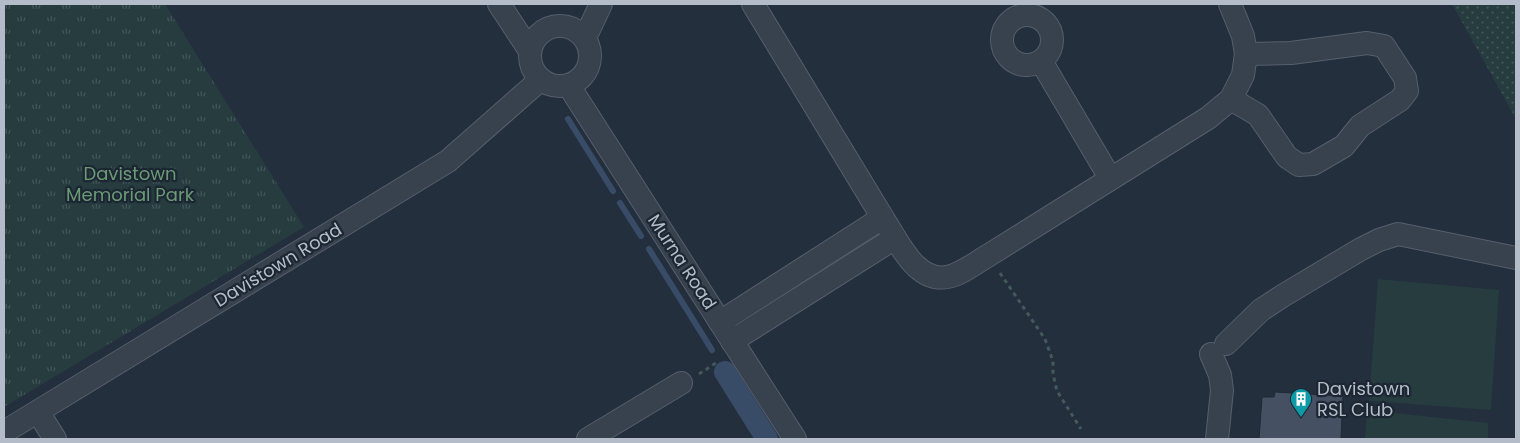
<svg xmlns="http://www.w3.org/2000/svg" width="1520" height="443" viewBox="0 0 1520 443" font-family="Poppins,sans-serif">
  <style>
    .grass { fill: url(#grass-dots) }
    .park { fill: url(#park-tufts) }
    .pitch { fill: #263c3f }
    .lines { fill: none; stroke-linecap: round; stroke-linejoin: round }
    .stream { stroke: #394c67; stroke-width: 6 }
    .canal { stroke: #394c67; stroke-width: 22 }
    .building { fill: #455162; stroke: #1f2835 }
    .minor-casing { stroke: #565f6c; stroke-width: 24 }
    .path { stroke: #44595c; stroke-width: 3; stroke-dasharray: 4 4; stroke-linecap: butt }
    .minor { stroke: #38414e; stroke-width: 22 }
    .labels { text-anchor: middle; stroke-width: 4.5; stroke-linejoin: round; paint-order: stroke }
    .park-label { font-size: 18px; fill: #6b9a76; stroke: #1d2633 }
    .street-label { font-size: 18px; fill: #b4bcc9; stroke: #1d2633 }
    .poi-label { font-size: 18px; fill: #b4bcc9; stroke: #1d2633; text-anchor: start }
  </style>
  <defs>
    <pattern id="grass-dots" width="8" height="8" patternUnits="userSpaceOnUse" patternTransform="scale(1.25)"><rect width="8" height="8" fill="#263c3f"/><path d="M2 2h.1M6 6h.1" fill="none" stroke="#435659" stroke-width="1.8" stroke-linecap="round"/></pattern>
    <pattern id="park-tufts" width="24" height="20" patternUnits="userSpaceOnUse" patternTransform="scale(1.25)"><rect width="24" height="20" fill="#263c3f"/><path d="M3 7l-1-3M5 7V3M7 7l1-3M15 17l-1-3M17 17v-4M19 17l1-3" fill="none" stroke="#435659"/></pattern>
  </defs>
  <rect width="100%" height="100%" fill="#242f3e"/>
  <path class="grass" d="M1452,4H1516V119Z"/>
  <path class="park" d="M5,4H165L304,227L4,407V5Z"/>
  <g class="pitch">
    <path d="M1378,279L1499,290L1491,410L1369,401Z"/>
    <path d="M1367,410L1488,423V439H1365Z"/>
  </g>
  <g class="lines">
    <g class="stream">
      <path d="M568,119L613,191"/>
      <path d="M620,203L641,236"/>
      <path d="M649,249L712,350"/>
    </g>
    <path class="canal" d="M725,372L767,439"/>
  </g>
  <path class="building" d="M1275,392L1343,396L1341,439H1259L1262,397H1274Z"/>
  <g class="lines">
    <g class="minor-casing">
      <g id="minor">
        <path d="M499,4L530,51"/>
        <path d="M753,4L895,238C901,247 908,259 916,266C942,291 964,270 989,255L1208,118L1231,99L1243,75L1246,54L1243,36L1230,4"/>
        <circle cx="1027" cy="40" r="25"/>
        <circle cx="560" cy="56" r="30"/>
        <path d="M585,38L601,4"/>
        <path d="M1041,61L1110,178"/>
        <path d="M569,86L795,439"/>
        <path d="M1231,99L1258,115L1287,157L1299,165L1313,164L1344,146L1360,126L1400,100L1407,91L1405,78L1384,46L1367,43L1291,53L1246,54"/>
        <path d="M720,322L882,218"/>
        <path d="M732,341L895,238"/>
        <path d="M1226,344L1261,310L1284,295L1361,249L1379,240L1398,234L1516,258"/>
        <path d="M1211,354L1220,375L1222,390L1217,439"/>
        <path d="M38,412L55,439"/>
        <path d="M4,432L448,161L540,80"/>
        <path d="M588,439L681,383"/>
      </g>
    </g>
    <g class="path">
      <path d="M1000,273L1045,339L1053,361V374L1057,391L1081,429"/>
      <path d="M699,374L719,361"/>
    </g>
    <use href="#minor" class="minor"/>
  </g>
  <defs>
    <g id="building-pin" transform="scale(1.125)"><path d="M0 17L-7.5 6A9.5 9.5 0 1 1 7.5 6Z" fill="#0f9aa8" stroke="#1d2633"/><path d="M-4-6H4V6H1V3H-1V6H-4ZM-2.5-4.3h1.7v1.8h-1.7ZM.8-4.3h1.7v1.8H.8ZM-2.5-1h1.7V.8h-1.7ZM.8-1h1.7V.8H.8Z" fill="#fff"/></g>
  </defs>
  <g fill-rule="evenodd">
    <use href="#building-pin" x="1301" y="399"/>
  </g>
  <g class="labels">
    <g class="park-label">
      <text x="130" y="180">Davistown<tspan x="130" dy="21">Memorial Park</tspan></text>
    </g>
    <g class="street-label">
      <text transform="translate(682 262) rotate(57)" y="6">Murna Road</text>
      <text transform="translate(278 265) rotate(-31)" y="6">Davistown Road</text>
    </g>
    <g class="poi-label">
      <text x="1317" y="395">Davistown<tspan x="1317" dy="21">RSL Club</tspan></text>
    </g>
  </g>
  <rect width="1520" height="443" fill="none" stroke="#b4bcc9" stroke-width="10"/>
</svg>
